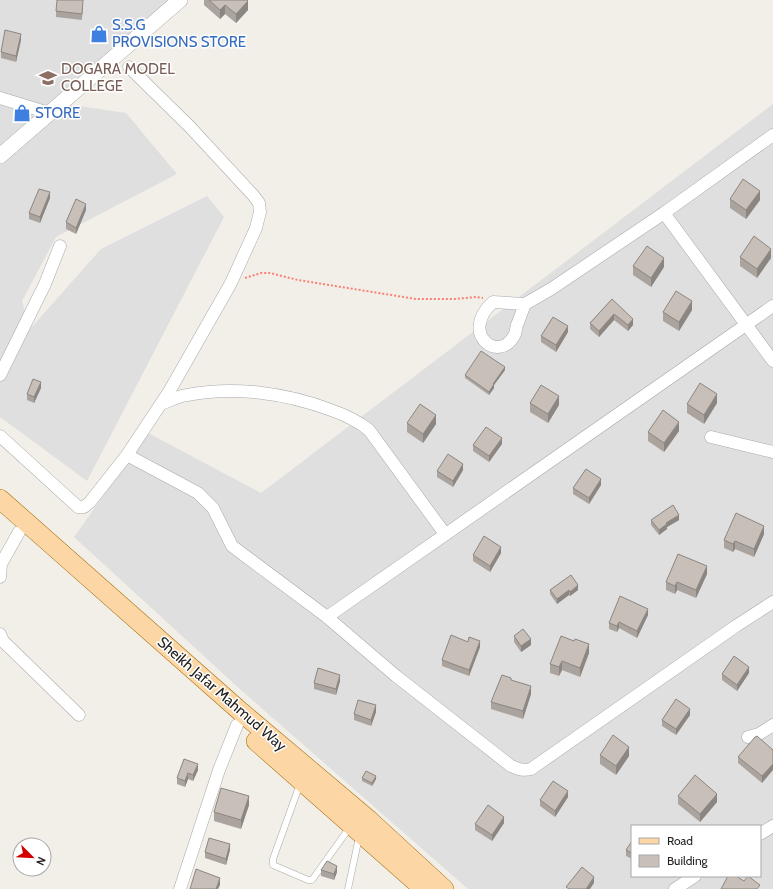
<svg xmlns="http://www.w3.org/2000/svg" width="773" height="889" viewBox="0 0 773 889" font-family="Cabin,sans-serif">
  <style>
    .residential { fill: #e0dfdf; fill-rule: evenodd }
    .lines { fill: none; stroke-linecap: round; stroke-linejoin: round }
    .service-casing { stroke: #a9a9a9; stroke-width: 7 }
    .minor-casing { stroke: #a9a9a9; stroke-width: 13 }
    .tertiary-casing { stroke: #a9a9a9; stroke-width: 16 }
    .primary-casing { stroke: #a06b00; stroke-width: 20 }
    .path { stroke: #fa8072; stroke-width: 2; stroke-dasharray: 2 2; stroke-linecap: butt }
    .service { stroke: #fff; stroke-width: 6 }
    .minor { stroke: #fff; stroke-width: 12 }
    .tertiary { stroke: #fff; stroke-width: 15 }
    .primary { stroke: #fcd6a4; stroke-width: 19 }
    .wall { fill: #aba49e }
    .shaded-wall { fill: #8b8681 }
    .building { fill: #c7bfb8; stroke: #8b8681 }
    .labels { text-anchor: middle; stroke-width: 3; stroke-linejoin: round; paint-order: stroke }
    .shop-label { font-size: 15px; fill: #366cbe; stroke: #fff; text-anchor: start }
    .education-label { font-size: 15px; fill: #785e54; stroke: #fff; text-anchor: start }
    .street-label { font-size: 15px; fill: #222; stroke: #fff }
  </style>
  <rect width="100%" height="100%" fill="#f2efe9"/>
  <g class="residential">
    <path d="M0,0H177L59,103L126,113L177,174L56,237L22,301L30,329L101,249L207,196L224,217L87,481L0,417Z"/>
    <path d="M773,104V889H468L242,691L74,537L148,433L261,493ZM632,826H760V876H632Z"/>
  </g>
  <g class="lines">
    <g class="service-casing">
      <g id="service">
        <path d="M300,784L273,859V865L308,880H312L350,827"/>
        <path d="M348,889L359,837"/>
      </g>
    </g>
    <g class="minor-casing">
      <g id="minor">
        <path d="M0,98L49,113"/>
        <path d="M664,213L773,361"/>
        <path d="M525,304C522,311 520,318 517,325C516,328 516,333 514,336C498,364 459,333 493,302L525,304L551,289L664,213L773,135"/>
        <path d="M0,375L45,284L60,246"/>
        <path d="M161,404C169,401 178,396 187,395C235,386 286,393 331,410C345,415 358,421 369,430L445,534"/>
        <path d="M0,436L78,507H84L90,502L127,455L170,390L231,283L256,228L260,212L259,203L253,195L190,127L129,67"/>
        <path d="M711,437L773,452"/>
        <path d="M127,455L198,493L213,508L232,546L327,617L396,676L511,766C518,769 523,771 531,769L736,626L773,602"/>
        <path d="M0,577L1,564L19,532"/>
        <path d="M327,617L773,306"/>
        <path d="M0,634L3,641L79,715"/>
        <path d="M748,737L759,734L773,725"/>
        <path d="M760,834L773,826"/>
        <path d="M180,889L219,770L237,725"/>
        <path d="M675,889L695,876"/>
      </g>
    </g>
    <g class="tertiary-casing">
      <path id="tertiary" d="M0,156L180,0"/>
    </g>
    <g class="primary-casing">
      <g id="primary">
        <path d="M0,499L240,711L369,820L444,889"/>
        <path d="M256,741L424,889"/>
      </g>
    </g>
    <path class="path" d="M245,278L261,273H270L298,280L416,299H455L476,297L483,298"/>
    <use href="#service" class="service"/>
    <use href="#minor" class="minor"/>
    <use href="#tertiary" class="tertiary"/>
    <use href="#primary" class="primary"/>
  </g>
  <g class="wall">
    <path d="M204,0H247L248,10L236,23L225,14L220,19L204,5Z"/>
    <path d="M83,5L82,20L56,17V11Z"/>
    <path d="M21,40L16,62L1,58V52Z"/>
    <path d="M50,198L40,223L29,219V213Z"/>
    <path d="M730,199L760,200L746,219L730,208Z"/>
    <path d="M86,210L76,234L66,229V222Z"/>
    <path d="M740,257L771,258L757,278L740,266Z"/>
    <path d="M633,266L664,267L651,287L633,275Z"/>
    <path d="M612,299L633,325L628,331L614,320L599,337L590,329V323Z"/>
    <path d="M692,310L679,331L663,321V312Z"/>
    <path d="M568,332L556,352L541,342V336Z"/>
    <path d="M505,370L494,385V388L489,395L465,378V375Z"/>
    <path d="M41,388L34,403L27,400V394Z"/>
    <path d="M530,403L559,405L548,423L530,412Z"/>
    <path d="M717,403L704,424L687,413V404Z"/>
    <path d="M407,423L436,424L423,443L407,432Z"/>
    <path d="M679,431L664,452L648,441V432Z"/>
    <path d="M502,444L489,462L473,451V445Z"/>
    <path d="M463,470L453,487L437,477V471Z"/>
    <path d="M601,485L589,504L573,494V488Z"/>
    <path d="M651,520H679L667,527V529L659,535L651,525Z"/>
    <path d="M764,534L754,557L735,549L733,552L724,548V540Z"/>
    <path d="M501,553L490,572L473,561V555Z"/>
    <path d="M707,574L696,598L677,590L675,594L666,590V582Z"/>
    <path d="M550,590H578L570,596L569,595L557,604L550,594Z"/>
    <path d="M648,615L637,638L619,628L617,632L609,629V623Z"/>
    <path d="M514,636L531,645L521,652L514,642Z"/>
    <path d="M468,642L480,647L469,676L442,666V660Z"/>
    <path d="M589,653L580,677L562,670L559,676L550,673V664Z"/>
    <path d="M749,673L737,691L722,680V674Z"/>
    <path d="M340,681L336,695L314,689V683Z"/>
    <path d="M531,694L523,719L491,709V702Z"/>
    <path d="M376,712L371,726L354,720V714Z"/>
    <path d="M690,715L676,735L662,726V720Z"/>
    <path d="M773,750L762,783L738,763V757Z"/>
    <path d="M600,755L629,756L616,775L600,764Z"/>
    <path d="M184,759L198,770L193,781L188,779L185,787L177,784V778Z"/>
    <path d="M362,778L376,779L372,786L362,781Z"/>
    <path d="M678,796L717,802L700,822L678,804Z"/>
    <path d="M568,797L555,817L540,806V800Z"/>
    <path d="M249,805L241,829L214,821V812Z"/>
    <path d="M504,823L492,841L475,830V824Z"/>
    <path d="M632,841V859L626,856V850Z"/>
    <path d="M230,850L226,865L205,858V852Z"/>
    <path d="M321,870L337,872L334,880L321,876Z"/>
  </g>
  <g class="shaded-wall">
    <path d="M248,1V10L236,23V14Z"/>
    <path d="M225,5V14L220,19V10Z"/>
    <path d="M21,34V40L16,62V56Z"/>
    <path d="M760,191V200L746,219V210Z"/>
    <path d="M50,192V198L40,223V217Z"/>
    <path d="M86,204V210L76,234V228Z"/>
    <path d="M771,249V258L757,278V269Z"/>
    <path d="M664,258V267L651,287V278Z"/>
    <path d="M692,301V310L679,331V322Z"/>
    <path d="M614,314V320L599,337V331Z"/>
    <path d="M633,319V325L628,331V325Z"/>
    <path d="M568,326V332L556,352V345Z"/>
    <path d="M505,367V370L494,385V388L489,395V392L493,384Z"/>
    <path d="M41,382V388L34,403V397Z"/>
    <path d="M717,394V403L704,424V415Z"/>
    <path d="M559,396V405L548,423V414Z"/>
    <path d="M436,415V424L423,443V434Z"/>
    <path d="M679,422V431L664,452V443Z"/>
    <path d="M502,438V444L489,462V456Z"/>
    <path d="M463,464V470L453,487V481Z"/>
    <path d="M601,479V485L589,504V498Z"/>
    <path d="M679,515V520L667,527V529L659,535V530L666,523Z"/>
    <path d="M764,526V534L754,557V549Z"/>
    <path d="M735,541V549L733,552V544Z"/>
    <path d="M501,547V553L490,572V566Z"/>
    <path d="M707,566V574L696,598V590Z"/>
    <path d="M677,582V590L675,594V586Z"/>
    <path d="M578,585V590L570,596V592Z"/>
    <path d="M569,590V595L557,604V599Z"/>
    <path d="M648,609V615L637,638V631Z"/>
    <path d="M619,622V628L617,632V626Z"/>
    <path d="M531,639V645L521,652V646Z"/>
    <path d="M480,641V647L469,676V670Z"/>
    <path d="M589,644V653L580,677V668Z"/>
    <path d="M562,661V670L559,676V667Z"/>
    <path d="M749,667V673L737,691V685Z"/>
    <path d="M340,675V681L336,695V689Z"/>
    <path d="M531,686V694L523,719V711Z"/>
    <path d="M376,705V712L371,726V720Z"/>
    <path d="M690,709V715L676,735V729Z"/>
    <path d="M629,747V756L616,775V766Z"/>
    <path d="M198,764V770L193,781V775Z"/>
    <path d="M773,764V770L762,783V776Z"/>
    <path d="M188,773V779L185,787V781Z"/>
    <path d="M376,776V779L372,786V783Z"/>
    <path d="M568,791V797L555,817V811Z"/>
    <path d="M717,794V802L700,822V814Z"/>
    <path d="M249,796V805L241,829V820Z"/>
    <path d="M504,817V823L492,841V835Z"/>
    <path d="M230,844V850L226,865V859Z"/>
    <path d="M337,866V872L334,880V874Z"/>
    <path d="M594,877V883L590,889H586Z"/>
    <path d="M220,878V885L218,889H216Z"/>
  </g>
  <g class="building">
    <path d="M57,0H83L82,14L56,11Z"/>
    <path d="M209,0H247L248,1L236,14L225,5L220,10Z"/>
    <path d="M5,30L21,34L16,56L1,52Z"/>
    <path d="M743,179L760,191L746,210L730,199Z"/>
    <path d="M39,189L50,192L40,217L29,213Z"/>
    <path d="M76,199L86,204L76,228L66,222Z"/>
    <path d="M754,236L771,249L757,269L740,257Z"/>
    <path d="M647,246L664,258L651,278L633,266Z"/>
    <path d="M676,291L692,301L679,322L663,312Z"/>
    <path d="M612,299L633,319L628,325L614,314L599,331L590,323Z"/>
    <path d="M553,317L568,326L556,345L541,336Z"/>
    <path d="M481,351L505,367L493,384H494L489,392L465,375Z"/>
    <path d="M33,379L41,382L34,397L27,394Z"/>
    <path d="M700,383L717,394L704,415L687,404Z"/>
    <path d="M541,385L559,396L548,414L530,403Z"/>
    <path d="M420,404L436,415L423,434L407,423Z"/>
    <path d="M663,410L679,422L664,443L648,432Z"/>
    <path d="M486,427L502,438L489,456L473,445Z"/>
    <path d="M448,454L463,464L453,481L437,471Z"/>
    <path d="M586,469L601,479L589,498L573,488Z"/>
    <path d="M673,505L679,515L666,523L667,524L659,530L651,520Z"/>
    <path d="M736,513L764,526L754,549L735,541L733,544L724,540Z"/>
    <path d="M484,536L501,547L490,566L473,555Z"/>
    <path d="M678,554L707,566L696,590L677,582L675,586L666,582Z"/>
    <path d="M571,575L578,585L570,592L569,590L557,599L550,590Z"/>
    <path d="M620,596L648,609L637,631L619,622L617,626L609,623Z"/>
    <path d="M523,629L531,639L521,646L514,636Z"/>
    <path d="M451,635L468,642L469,637L480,641L469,670L442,660Z"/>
    <path d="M561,636L574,641L575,639L589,644L580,668L562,661L559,667L550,664Z"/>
    <path d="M734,656L749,667L737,685L722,674Z"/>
    <path d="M318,668L340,675L336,689L314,683Z"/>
    <path d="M502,675L511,678V680L531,686L523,711L491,702Z"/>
    <path d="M676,699L690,709L676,729L662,720Z"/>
    <path d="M358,700L376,705L371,720L354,714Z"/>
    <path d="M613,735L629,747L616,766L600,755Z"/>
    <path d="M757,736L773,750V764L762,776L738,757L755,737Z"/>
    <path d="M184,759L198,764L193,775L188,773L185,781L177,778Z"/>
    <path d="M366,771L376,776L372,783L362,778Z"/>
    <path d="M695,775L717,794L700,814L678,796Z"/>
    <path d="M553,781L568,791L555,811L540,800Z"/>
    <path d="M221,788L249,796L241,820L214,812Z"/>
    <path d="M488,805L504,817L492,835L475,824Z"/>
    <path d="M209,838L230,844L226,859L205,852Z"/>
    <path d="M632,841V853L626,850Z"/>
    <path d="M327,861L337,866L334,874L321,870Z"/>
    <path d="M582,867L594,877L586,889H569L566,887Z"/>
    <path d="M196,869L220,878L216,889H190Z"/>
    <path d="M728,876H736L744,881L748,876L760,885L757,889H721Z"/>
  </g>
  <defs>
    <g id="shop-bare" transform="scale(1.38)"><path d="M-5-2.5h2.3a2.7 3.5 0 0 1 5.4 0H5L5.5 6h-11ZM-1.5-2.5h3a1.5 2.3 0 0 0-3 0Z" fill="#3f7fe0" stroke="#fff" stroke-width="2.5" paint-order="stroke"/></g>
    <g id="school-bare" transform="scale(1.38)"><path d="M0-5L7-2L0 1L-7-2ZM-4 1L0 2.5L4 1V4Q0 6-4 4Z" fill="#8d6e63" stroke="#fff" stroke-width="2.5" paint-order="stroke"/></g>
  </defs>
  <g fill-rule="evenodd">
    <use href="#shop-bare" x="99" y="34"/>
    <use href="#school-bare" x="48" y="78"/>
    <use href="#shop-bare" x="22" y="113"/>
  </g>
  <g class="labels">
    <g class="shop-label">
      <text x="112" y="30">S.S.G<tspan x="112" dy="17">PROVISIONS STORE</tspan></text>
      <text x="35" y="118">STORE</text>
    </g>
    <g class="education-label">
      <text x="61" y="74">DOGARA MODEL<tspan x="61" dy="17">COLLEGE</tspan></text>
    </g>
    <g class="street-label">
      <text transform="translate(222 694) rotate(41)" y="5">Sheikh Jafar Mahmud Way</text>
    </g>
  </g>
  <rect x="631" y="825" width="130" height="52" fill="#ffffff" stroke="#a7a7a7"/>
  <rect x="639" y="838" width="20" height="6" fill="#fcd6a4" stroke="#a7a7a7"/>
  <text x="667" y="845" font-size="12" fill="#222222">Road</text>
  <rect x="639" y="855" width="20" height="12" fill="#c7bfb8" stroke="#a7a7a7"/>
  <text x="667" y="865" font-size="12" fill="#222222">Building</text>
  <g transform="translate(32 857) rotate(114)"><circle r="19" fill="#ffffff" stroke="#a7a7a7"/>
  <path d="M0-3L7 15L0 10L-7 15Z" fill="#d40000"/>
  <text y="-6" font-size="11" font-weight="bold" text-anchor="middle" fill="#222222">N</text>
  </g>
</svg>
